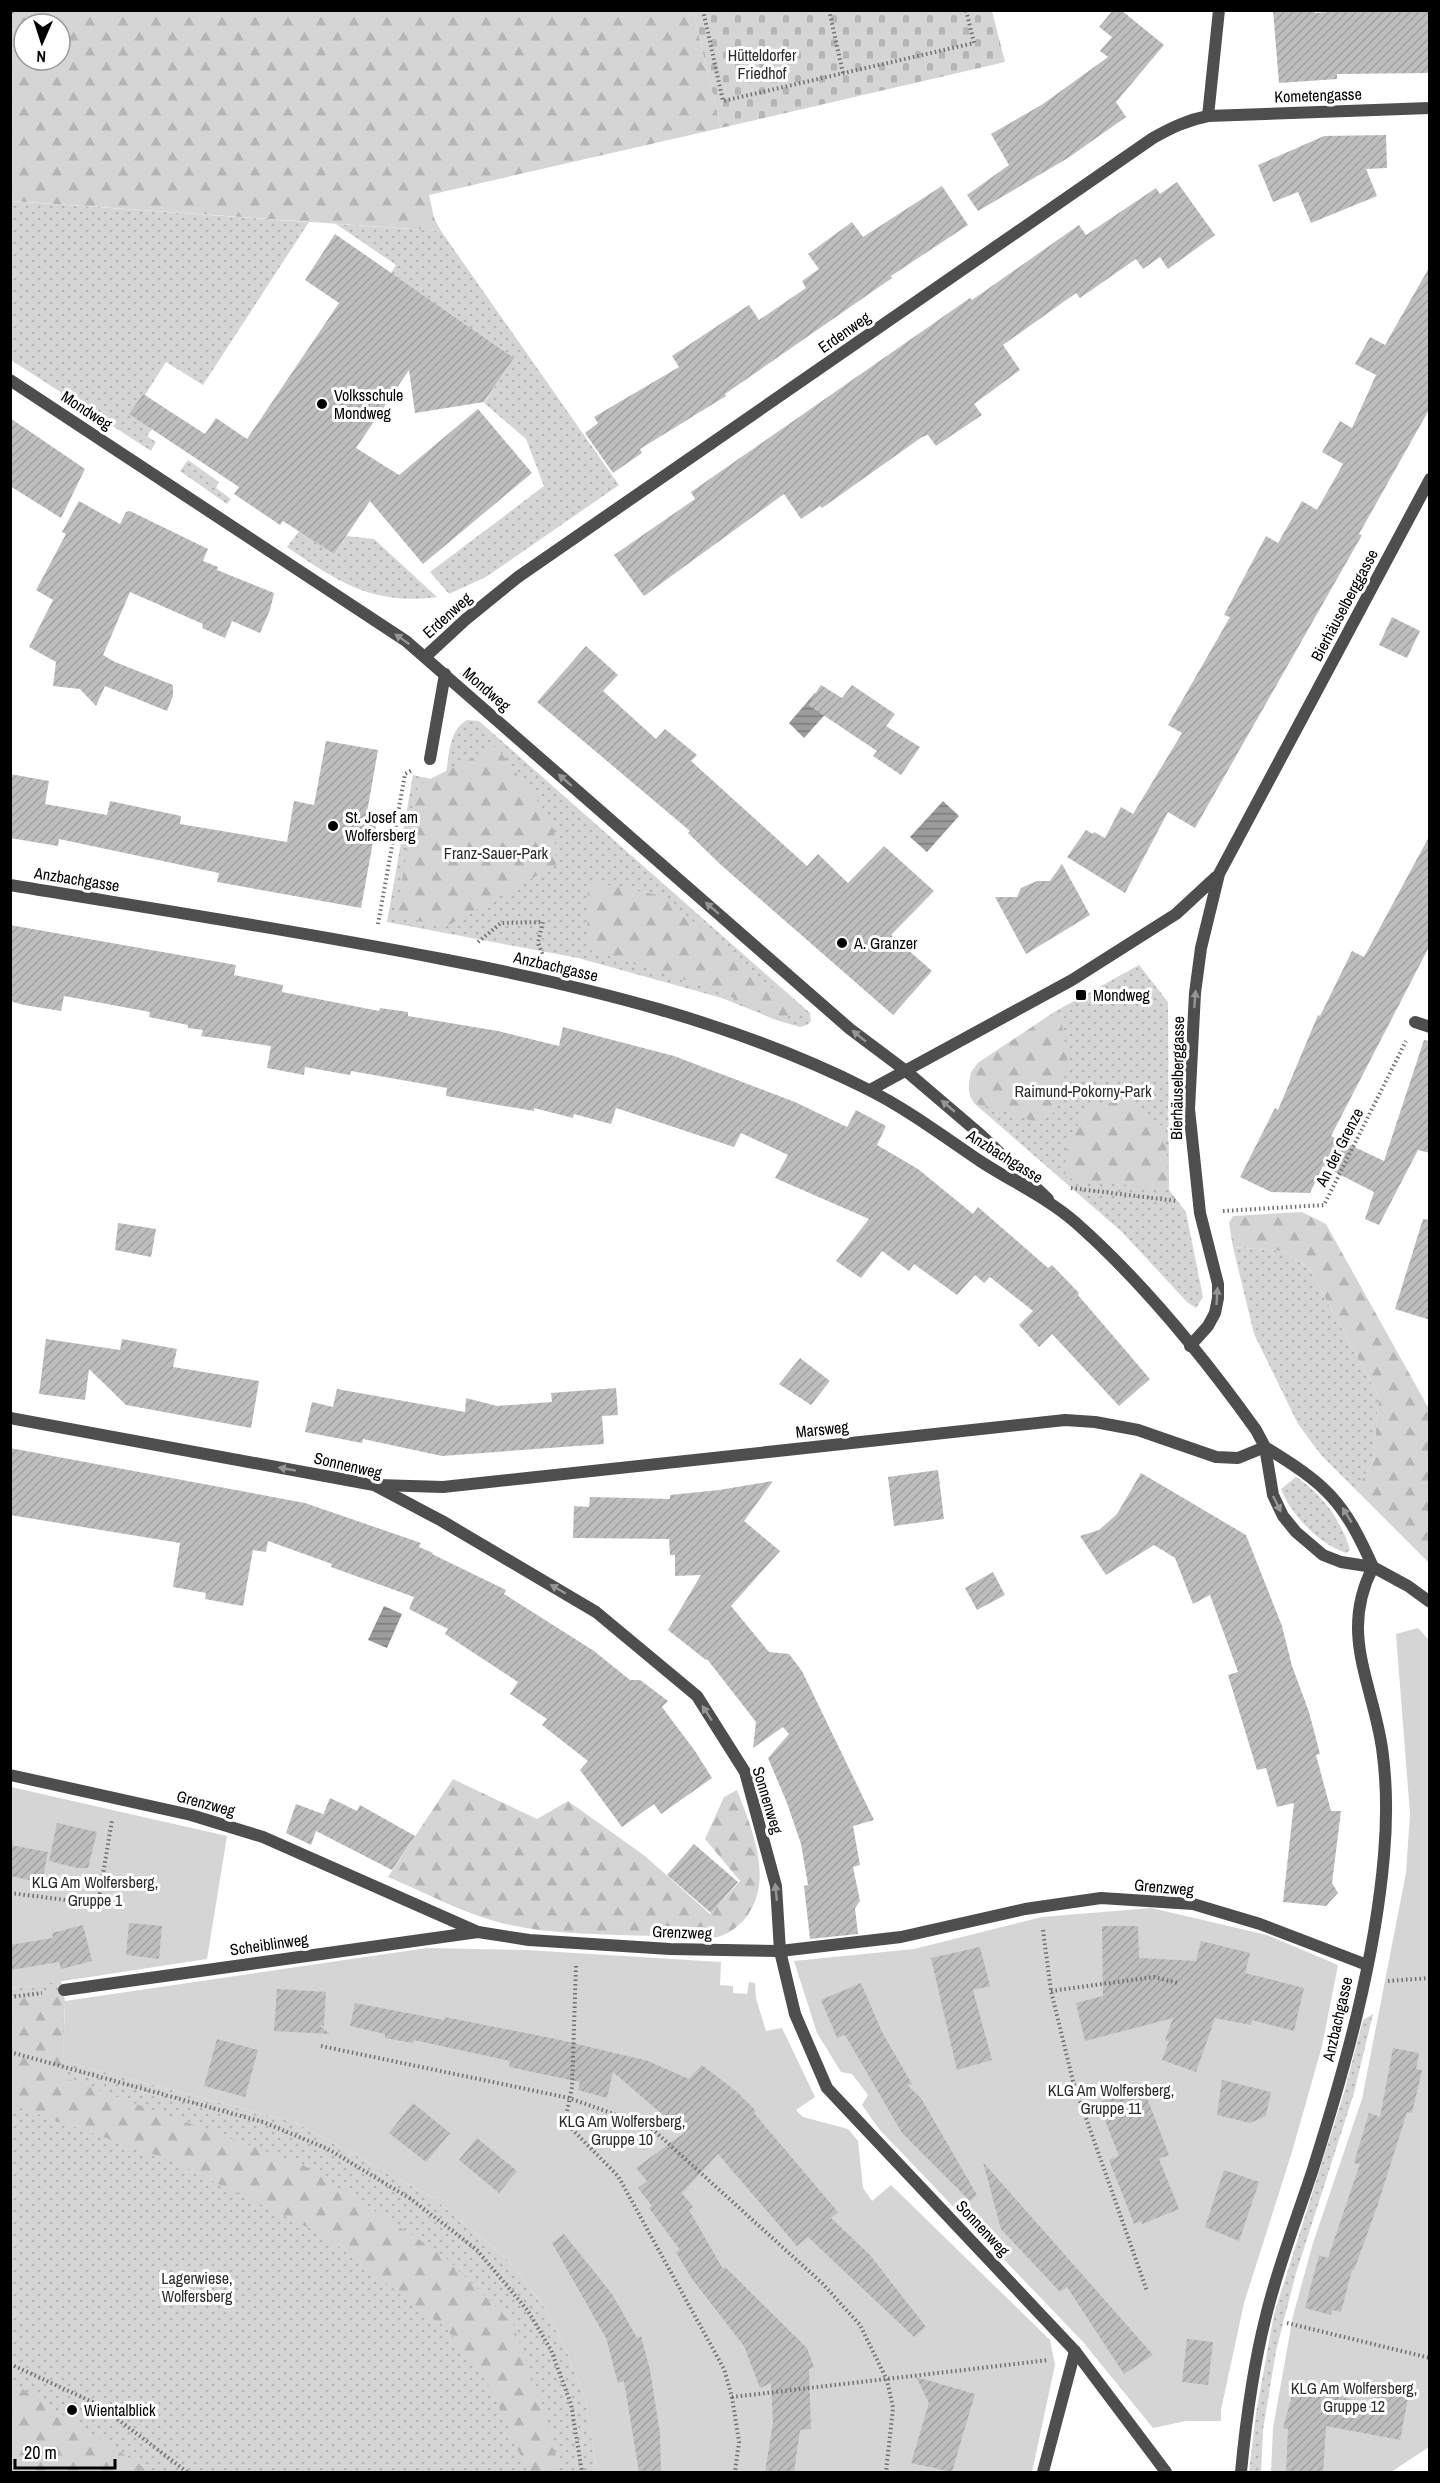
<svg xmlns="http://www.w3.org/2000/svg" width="1440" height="2483" viewBox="0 0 1440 2483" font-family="'Archivo Narrow',sans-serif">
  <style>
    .grass { fill: url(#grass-dots) }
    .forest { fill: url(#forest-firs); fill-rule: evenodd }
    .cemetery { fill: url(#cemetery-stones) }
    .garden { fill: #d5d5d5 }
    .water { fill: url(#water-rules) }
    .building { fill: url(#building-hatch) }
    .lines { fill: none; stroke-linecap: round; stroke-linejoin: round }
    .path { stroke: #707070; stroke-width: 4; stroke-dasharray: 1.5 3; stroke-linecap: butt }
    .service { stroke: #4e4e4e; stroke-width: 12 }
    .minor { stroke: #4e4e4e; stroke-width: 12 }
    .tertiary { stroke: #4e4e4e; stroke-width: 12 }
    .oneway { fill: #959595 }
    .poi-dot { fill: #000; stroke: #fff; stroke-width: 2 }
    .labels { text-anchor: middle; stroke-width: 6; stroke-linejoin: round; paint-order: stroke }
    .park-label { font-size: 16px; fill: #2c2c2c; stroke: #fff }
    .street-label { font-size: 16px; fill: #000; stroke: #fff }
    .poi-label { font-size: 16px; fill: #000; stroke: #fff; text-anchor: start }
  </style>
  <defs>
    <pattern id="grass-dots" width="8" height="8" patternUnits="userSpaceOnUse" patternTransform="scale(1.5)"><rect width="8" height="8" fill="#d5d5d5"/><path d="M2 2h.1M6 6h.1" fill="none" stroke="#b5b5b5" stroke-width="1.8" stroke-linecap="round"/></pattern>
    <pattern id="forest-firs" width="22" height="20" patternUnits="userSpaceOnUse" patternTransform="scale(1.5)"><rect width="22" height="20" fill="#d5d5d5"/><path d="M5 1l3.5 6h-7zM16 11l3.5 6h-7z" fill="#b5b5b5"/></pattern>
    <pattern id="cemetery-stones" width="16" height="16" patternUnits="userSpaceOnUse" patternTransform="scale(1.5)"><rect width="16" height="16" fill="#d5d5d5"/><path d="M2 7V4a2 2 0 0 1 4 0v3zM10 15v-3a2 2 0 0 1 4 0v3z" fill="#b5b5b5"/></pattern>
    <pattern id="water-rules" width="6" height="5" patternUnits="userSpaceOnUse" patternTransform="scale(1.5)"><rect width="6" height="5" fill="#9c9c9c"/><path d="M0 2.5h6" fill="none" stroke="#7d7d7d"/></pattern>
    <pattern id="building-hatch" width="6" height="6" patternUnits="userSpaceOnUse" patternTransform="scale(1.5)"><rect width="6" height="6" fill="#bebebe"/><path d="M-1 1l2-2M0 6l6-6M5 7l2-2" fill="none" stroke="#a2a2a2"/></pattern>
  </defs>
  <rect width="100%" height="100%" fill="#fff"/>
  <g class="grass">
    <path d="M10,201L309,222L203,385L166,362L145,395L166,409L147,436L156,442L151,451L11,360Z"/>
    <path d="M336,224L441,231L619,485L486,577L449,594L430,572L544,486L526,439L484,403L514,358L391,273L396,265Z"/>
    <path d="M188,460L219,482L216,488L231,499L227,504L180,471Z"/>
    <path d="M299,531L334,554L347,536L374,539L437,597C373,606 337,581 287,547Z"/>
    <path d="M467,720L479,721L810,1013L811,1021L807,1025L800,1027L776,1020L722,998L578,958L387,922L413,775L445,782C449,761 447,731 467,720Z"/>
    <path d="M1139,965L1168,1002L1169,1190L1186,1212L1203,1297L1196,1308L1187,1302L1122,1232L975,1104L970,1096L969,1087L971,1072L978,1063L1056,1011Z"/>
    <path d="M1233,1247L1282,1251L1309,1268L1379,1397L1373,1462L1356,1490L1321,1455L1298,1424L1254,1334Z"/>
    <path d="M1296,1477C1321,1493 1342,1521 1350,1550L1346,1553C1319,1544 1292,1516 1281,1489Z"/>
    <path d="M61,1981L65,2001L63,2061L296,2123L432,2197L508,2260L541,2302L566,2349L586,2402L597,2472H11V1989Z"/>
    <path d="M1373,2014L1354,2093L1296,2273L1276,2351L1263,2430L1261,2472H1249L1256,2413L1274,2314L1344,2093L1363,2020Z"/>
  </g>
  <g class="forest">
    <path d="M10,11H693L721,128L429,195L434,218L441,231L11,201ZM24,24H60V60H24Z"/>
    <path d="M496,746L554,823L556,865L445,927L396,916L418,785Z"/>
    <path d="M588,881L663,896L801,1012L779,1019L714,989L587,949Z"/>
    <path d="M1056,1011L1061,1019L1068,1063L1056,1111L1037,1123L1002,1109L975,1104C965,1090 968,1076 978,1063Z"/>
    <path d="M1126,1100L1165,1128L1169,1190L1066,1178C1063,1143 1072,1134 1090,1106Z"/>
    <path d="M1302,1212L1326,1224L1429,1409V1563L1356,1490L1373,1462L1379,1397L1309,1268L1282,1251L1233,1247L1229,1223L1233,1216Z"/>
    <path d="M453,1779L537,1819L568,1801L645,1856L710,1914L740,1881L705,1839L724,1797L737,1790C751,1827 773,1876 749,1913C743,1923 732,1932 721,1936C700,1943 674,1937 653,1936C601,1934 544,1935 494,1921C459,1911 422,1891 388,1877Z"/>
    <path d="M64,1990L63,2061L65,2078L303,2165L443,2255L513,2324L550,2432L560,2472H528L490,2387L446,2328L323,2235L170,2160L11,2105L10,1997Z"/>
    <path d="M10,2381L148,2470V2472H11Z"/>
  </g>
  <path class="cemetery" d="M693,11H992L1005,62L721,128Z"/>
  <g class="garden">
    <path d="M1418,1628L1430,1641L1429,2447L1391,2472H1271L1273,2428L1293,2316L1313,2243L1362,2099L1406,1873L1410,1814L1396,1634Z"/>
    <path d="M11,1787L227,1836L207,1959L11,1989Z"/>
    <path d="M1151,1908L1267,1935L1338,1965L1322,2046L1292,2152L1244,2303L1221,2410V2421H1186L1153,2428L1083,2342L879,2129L862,2105L868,2095L852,2074L841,2072L817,2033L794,1961L914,1949L1042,1917Z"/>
    <path d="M427,1948L526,1950L721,1962L720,1985L733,1986V1993L747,1994L749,1982L755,1983L756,1998L766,2031L782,2028L815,2097L796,2110L803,2117L848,2129L858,2141L863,2188L872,2201L891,2185L1050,2340L1055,2365L1032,2472H597L586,2402L566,2349L541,2302L508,2260L432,2197L296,2123L63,2061L65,2001Z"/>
  </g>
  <g class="water">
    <path d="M815,693L831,708L804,738L789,723Z"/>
    <path d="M943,801L959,816L927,852L910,837Z"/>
    <path d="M384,1606L402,1614L387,1648L368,1640Z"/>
  </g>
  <g class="building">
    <path d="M1113,10H1121L1164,45L1116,102L1126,117L1068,158L978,211L967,195L1009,165L991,134L1043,104L1108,57L1100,51L1112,37L1099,27Z"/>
    <path d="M1273,10H1315V13L1352,10H1430V73L1337,74V79L1279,83Z"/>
    <path d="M1386,135L1387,168L1366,169L1377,196L1311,223L1298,192L1273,202L1258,165L1324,136Z"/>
    <path d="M1177,182L1215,235L1168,269L1160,257L1143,269L1136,259L1080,298L1076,293L1003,345L1020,370L974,404L982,415L936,446L928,435L922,437L822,508L820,506L801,519L784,494L644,596L614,555L695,499L691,492L970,298L972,300L1079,225L1086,235L1156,188L1160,194Z"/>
    <path d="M942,186L968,225L891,276L892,278L725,394L726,396L640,449L642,453L613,473L585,433L598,423L594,417L679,367L672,356L749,305L759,320L806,288L802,281L819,269L808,254L852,222L863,237Z"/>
    <path d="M335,234L514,358L484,402L415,413L409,370L356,448L399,475L478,409L532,473L423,564L370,501L334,554L283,521L280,525L234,494L239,487L129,414L143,394L205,434L216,418L247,439L339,303L305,280Z"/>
    <path d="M1430,266V408L1359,534L1362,535L1195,828L1168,812L1125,893L1067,857L1086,830L1093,834L1094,832L1105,838L1121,807L1133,814L1182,733L1168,725L1230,617L1224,615L1266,536L1278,543L1302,501L1317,510L1343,464L1322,452L1340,421L1352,428L1376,375L1355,364L1370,337L1385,345Z"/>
    <path d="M10,418L85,469L61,518L10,486Z"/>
    <path d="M79,501L120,524L126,512L130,511L208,549L203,561L218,567L217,570L274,593L270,610L260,633L232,621L225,638L202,628L203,624L130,592L103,655L115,662L173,685V696L167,711L105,686L96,706L80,689L53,686L56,662L29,647L53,600L36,590L66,534L62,532Z"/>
    <path d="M1392,617L1420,631L1407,658L1379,645Z"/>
    <path d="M586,646L618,675L603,691L656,739L665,729L697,755L691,761L807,866L818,854L848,883L884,846L934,891L891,935L932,971L893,1015L721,865L688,833L690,831L537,702Z"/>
    <path d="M821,685L842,698L852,685L895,714L886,726L920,747L901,775L873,756L877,751L808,705Z"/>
    <path d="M326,741L378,750L366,818L377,820L361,908L217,882L219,873L59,839L58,846L10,838V774L49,781L45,804L107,815L110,801L181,816L180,824L287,842L294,801L314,805Z"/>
    <path d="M1430,835V945L1331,1136L1384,1161L1424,1040L1430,1041V1153L1418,1150L1379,1225L1365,1219L1374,1192L1323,1166L1310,1193L1271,1192L1240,1177L1275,1108L1278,1110L1318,1015L1320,1016L1352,951L1364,957Z"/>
    <path d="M1062,864L1090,915L1026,954L995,897H1017L1021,888L1037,881H1050Z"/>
    <path d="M10,925L236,965L234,975L283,985L282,992L379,1011L380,1008L408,1012V1016L498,1031L559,1046L563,1027L674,1056L795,1102L847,1127L856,1110L886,1126L877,1145L918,1169L973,1214L978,1207L1048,1268L1052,1265L1079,1293L1078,1295L1150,1379L1119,1406L1052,1334L1039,1347L1019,1325L1033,1311L990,1277L984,1283L975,1275L957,1295L914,1264L909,1271L882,1251L861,1278L836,1261L869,1219L775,1178L788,1155L741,1133L734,1147L616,1108L611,1124L574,1114L573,1118L534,1108V1111L446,1096L447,1088L351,1071L350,1075L305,1067L304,1075L267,1068L271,1046L201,1036L203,1030L188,1028V1025L149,1017L150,1012L64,996L61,1011L24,1005L10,1001Z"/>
    <path d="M1423,1219L1430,1220V1320L1395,1309Z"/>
    <path d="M118,1223L156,1229L151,1257L115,1250Z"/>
    <path d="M46,1339L120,1350L122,1339L177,1349L173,1367L259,1381L251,1428L126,1405L89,1369L85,1400L39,1394Z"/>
    <path d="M800,1358L830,1381L811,1405L779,1384Z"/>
    <path d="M616,1388L618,1415L602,1416L604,1444L442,1456L363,1439L362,1443L305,1432L312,1402L333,1407L337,1389L465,1412L466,1398L497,1406L552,1402L551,1393Z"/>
    <path d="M10,1448L305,1503L421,1543L419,1547L433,1553L432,1554L506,1590L504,1594L594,1651L630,1680H640L668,1701L662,1707L695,1751L712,1778L661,1814L654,1804L622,1827L580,1770L588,1761L542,1725L547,1719L510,1694L518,1682L445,1634L448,1629L409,1609L414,1597L331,1567L332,1564L268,1541L266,1552L253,1550L243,1606L205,1599L206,1593L173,1587L180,1543L10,1515Z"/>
    <path d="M938,1470L944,1519L894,1526L888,1477Z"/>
    <path d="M1141,1473L1246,1535L1282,1626L1292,1666L1309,1712L1320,1754L1316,1755L1331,1811H1341L1332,1883L1338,1893L1326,1906L1283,1902L1294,1803L1277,1807L1266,1768L1257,1770L1228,1675L1238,1672L1210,1595L1193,1604L1175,1558L1154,1545L1106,1575L1080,1536L1099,1530L1117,1514Z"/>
    <path d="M773,1481L744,1521L780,1551L731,1606L769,1652L789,1654L802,1671L874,1820L853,1826L860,1865L853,1867L860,1901L855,1908L858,1934L810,1939L804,1886L808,1885L801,1844L787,1803L768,1758L789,1734L783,1727L753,1748L756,1722L707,1659L706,1660L668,1630L701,1575L675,1576V1555H670L669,1539L573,1538L574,1506L589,1507L590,1497L670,1499V1495L719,1490Z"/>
    <path d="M993,1572L1005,1595L977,1610L965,1588Z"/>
    <path d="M330,1798L357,1811L360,1805L415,1836L392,1870L316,1831L311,1845L286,1833L296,1804L323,1814L321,1820Z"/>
    <path d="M57,1823L97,1832L88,1868H77L49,1861Z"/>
    <path d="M694,1844L738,1882L711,1913L667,1875Z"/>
    <path d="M10,1845L48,1852L42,1883L10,1876Z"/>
    <path d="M129,1923L162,1926L159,1959L126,1955Z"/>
    <path d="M83,1925L92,1961L61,1969L59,1962L10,1970V1945L53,1938L52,1933Z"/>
    <path d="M1102,1926H1138L1139,1958L1196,1961L1201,1941L1250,1953L1245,1973L1304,1988L1294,2031L1252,2020L1251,2025L1215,2018L1196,2072L1162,2060L1169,2041L1165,2040L1173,2018L1085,2041L1076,2003L1103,1996Z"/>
    <path d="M980,1947L990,1986L973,1990L992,2060L957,2070L931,1958Z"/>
    <path d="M861,1983L882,2032L912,2084L907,2085L921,2098L977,2195L970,2201L902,2133L845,2035L837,2038L821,2000Z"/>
    <path d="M277,1989L326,1992L324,2026L319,2025L330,2034L274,2031Z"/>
    <path d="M355,2003L444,2020L445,2017L556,2039L648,2061L689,2079L702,2065L737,2092L756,2111L754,2113L838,2212L831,2218L870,2255L926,2327L914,2337L808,2237L797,2246L718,2154L682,2193L693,2207L689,2210L723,2269L725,2267L807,2348L814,2367L809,2369L811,2429L800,2430L794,2472H765L773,2423L771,2383L760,2388L744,2346L692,2279L676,2252L680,2250L649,2208L652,2206L638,2188L647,2181L636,2168L684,2133L613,2072L607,2098L578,2090L580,2082L509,2067L510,2061L414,2040L413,2043L385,2038V2034L350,2026Z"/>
    <path d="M217,2039L258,2050L245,2097L204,2086Z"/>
    <path d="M1393,2048L1419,2053L1416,2069L1422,2070L1412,2113L1407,2112L1377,2207L1354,2270H1352L1341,2312L1332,2310L1331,2315L1305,2308L1319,2255L1328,2258L1360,2164L1354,2163L1369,2113L1380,2117Z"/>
    <path d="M1222,2080L1271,2092L1266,2116L1250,2123L1217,2115Z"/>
    <path d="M1142,2085L1169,2155L1159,2159L1179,2209L1142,2224L1141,2221L1134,2224L1109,2160L1119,2156L1098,2103Z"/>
    <path d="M413,2103L450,2133L426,2162L389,2133Z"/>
    <path d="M477,2138L517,2171L499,2193L459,2160Z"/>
    <path d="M983,2162L1125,2323L1153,2355L1124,2374L1067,2287L1060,2292L1001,2229Z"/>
    <path d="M1224,2170L1259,2182L1239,2241L1205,2227Z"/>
    <path d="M564,2234L612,2294L637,2338L641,2336L650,2370L660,2434L661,2472H639L624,2381L618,2383L606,2338L552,2243Z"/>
    <path d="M1187,2339L1213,2342L1208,2385L1182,2382Z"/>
    <path d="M916,2377L975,2394L952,2472L911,2463L929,2403Z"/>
    <path d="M1295,2385L1373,2405L1376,2387L1409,2393L1400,2440L1326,2426L1323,2472H1286L1288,2429L1283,2428Z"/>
  </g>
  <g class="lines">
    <g class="path">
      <path d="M703,10L723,101L974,43L966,10"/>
      <path d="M829,10L843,73"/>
      <path d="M10,17L12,10"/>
      <path d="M378,924L405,774L412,770"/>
      <path d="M478,942L501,923L543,922L538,942L543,956"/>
      <path d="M1071,1188L1177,1201"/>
      <path d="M1223,1211L1324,1205L1406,1041"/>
      <path d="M10,1893L98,1904L112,1820"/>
      <path d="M1043,1930L1051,1991L1073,2081L1147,2291"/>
      <path d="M576,1966L572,2087L565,2122L618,2176L724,2369L732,2397L1049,2360"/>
      <path d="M1388,1981L1430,1978"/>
      <path d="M1051,1991L1154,1977L1178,1983"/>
      <path d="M10,1997L42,1993"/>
      <path d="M321,2046L569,2098L650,2127L822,2283L860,2325L887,2380L893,2408L886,2472"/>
      <path d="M10,2052L263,2122L328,2149L411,2199L477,2250L528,2311L551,2350L571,2404L582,2472"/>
      <path d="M1287,2323L1430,2358"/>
      <path d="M10,2364L99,2405L187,2472"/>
      <path d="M732,2397L739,2442L735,2472"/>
    </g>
    <path class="service" d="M1043,2472L1075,2351"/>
    <g class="minor">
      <path d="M1208,116L1219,10"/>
      <path d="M10,380L406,641L850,1029L906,1071L981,1135L1048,1199"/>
      <path d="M425,657L465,620L518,577L1153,138C1171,128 1187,120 1208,116L1430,108"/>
      <path d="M430,759L445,674"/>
      <path d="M1415,1022L1430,1027"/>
      <path d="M870,1090L1072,980L1176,914L1216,877"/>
      <path d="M1190,1346L1208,1326L1215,1313L1218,1298V1284L1200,1213L1189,1109L1195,993L1201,948L1219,874L1430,479"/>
      <path d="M10,1418L374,1485L442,1521L596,1612L697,1696L745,1772L776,1886L780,1951L795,2014L827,2088L1075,2351L1166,2472"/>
      <path d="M378,1485L443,1487L1065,1420L1095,1422L1138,1430L1216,1457L1238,1458L1265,1447"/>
      <path d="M10,1775L191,1815L263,1837L478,1932L529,1940L670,1949L780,1951L901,1937L1025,1909L1101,1898L1193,1904L1260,1924L1367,1965"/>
      <path d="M64,1990L478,1932"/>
      <path d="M1241,2472C1246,2420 1253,2367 1266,2316C1278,2266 1297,2218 1313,2169C1345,2068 1375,1961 1384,1855C1387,1820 1387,1783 1382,1748C1372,1681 1339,1633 1373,1567"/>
    </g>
    <g class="tertiary">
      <path d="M10,885C155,909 299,931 442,959C588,987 734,1022 867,1089C907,1109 943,1136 980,1161C1012,1182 1046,1197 1075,1222C1143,1282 1203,1356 1256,1430L1265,1447L1273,1495L1283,1516L1296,1532L1323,1555L1341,1562L1373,1567L1408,1586L1430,1602"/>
      <path d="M1265,1447C1327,1485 1343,1500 1373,1567"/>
    </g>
  </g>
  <defs><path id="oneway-solid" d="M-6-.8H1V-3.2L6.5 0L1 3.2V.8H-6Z" transform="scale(1.5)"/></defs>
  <g class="oneway">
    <use href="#oneway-solid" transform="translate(402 639) rotate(-145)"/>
    <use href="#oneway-solid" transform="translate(565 780) rotate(-139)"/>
    <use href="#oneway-solid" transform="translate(712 908) rotate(-139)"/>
    <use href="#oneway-solid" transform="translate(1195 999) rotate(-85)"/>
    <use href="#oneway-solid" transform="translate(859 1036) rotate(-141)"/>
    <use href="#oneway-solid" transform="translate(948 1106) rotate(-140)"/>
    <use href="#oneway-solid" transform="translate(1217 1296) rotate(-87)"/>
    <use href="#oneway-solid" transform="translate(287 1469) rotate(-170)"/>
    <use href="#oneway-solid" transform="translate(1277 1504) rotate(64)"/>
    <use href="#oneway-solid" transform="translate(1347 1515) rotate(-122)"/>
    <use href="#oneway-solid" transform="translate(558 1589) rotate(-150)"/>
    <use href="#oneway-solid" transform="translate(707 1713) rotate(-123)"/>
    <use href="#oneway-solid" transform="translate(776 1892) rotate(-96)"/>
  </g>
  <g class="poi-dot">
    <circle cx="322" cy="404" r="6"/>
    <circle cx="333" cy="826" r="6"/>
    <circle cx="842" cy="943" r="6"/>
    <rect x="1075" y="989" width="12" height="12" rx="3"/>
    <circle cx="72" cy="2410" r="6"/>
  </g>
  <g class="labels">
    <g class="park-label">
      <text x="762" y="61">Hütteldorfer<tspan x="762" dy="18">Friedhof</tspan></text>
      <text x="496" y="859">Franz-Sauer-Park</text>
      <text x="1083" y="1097">Raimund-Pokorny-Park</text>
      <text x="95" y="1888">KLG Am Wolfersberg,<tspan x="95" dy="18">Gruppe 1</tspan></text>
      <text x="1111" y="2096">KLG Am Wolfersberg,<tspan x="1111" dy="18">Gruppe 11</tspan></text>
      <text x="622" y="2127">KLG Am Wolfersberg,<tspan x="622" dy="18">Gruppe 10</tspan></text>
      <text x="197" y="2284">Lagerwiese,<tspan x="197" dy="18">Wolfersberg</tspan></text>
      <text x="1354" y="2394">KLG Am Wolfersberg,<tspan x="1354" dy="18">Gruppe 12</tspan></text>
    </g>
    <g class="street-label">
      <text transform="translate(1318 95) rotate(-2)" y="6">Kometengasse</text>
      <text transform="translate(844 332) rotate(-35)" y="6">Erdenweg</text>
      <text transform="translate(87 410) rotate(33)" y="6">Mondweg</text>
      <text transform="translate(1344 605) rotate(-62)" y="6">Bierhäuselberggasse</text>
      <text transform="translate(447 615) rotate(-42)" y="6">Erdenweg</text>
      <text transform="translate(487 689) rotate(41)" y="6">Mondweg</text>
      <text transform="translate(77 879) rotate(9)" y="6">Anzbachgasse</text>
      <text transform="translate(556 966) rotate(13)" y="6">Anzbachgasse</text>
      <text transform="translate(1177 1078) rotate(-89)" y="6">Bierhäuselberggasse</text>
      <text transform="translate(1339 1147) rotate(-63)" y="6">An der Grenze</text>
      <text transform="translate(1005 1156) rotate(32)" y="6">Anzbachgasse</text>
      <text transform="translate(822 1429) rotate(-6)" y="6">Marsweg</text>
      <text transform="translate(348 1465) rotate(13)" y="6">Sonnenweg</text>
      <text transform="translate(768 1800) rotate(73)" y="6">Sonnenweg</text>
      <text transform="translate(206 1803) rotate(15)" y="6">Grenzweg</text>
      <text transform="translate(1164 1887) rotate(5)" y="6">Grenzweg</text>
      <text transform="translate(682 1932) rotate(2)" y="6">Grenzweg</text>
      <text transform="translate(269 1944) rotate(-8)" y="6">Scheiblinweg</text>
      <text transform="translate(1337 2019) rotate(-77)" y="6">Anzbachgasse</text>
      <text transform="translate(983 2228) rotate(47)" y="6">Sonnenweg</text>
    </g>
    <g class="poi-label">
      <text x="334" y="401">Volksschule<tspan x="334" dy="18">Mondweg</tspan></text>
      <text x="345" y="823">St. Josef am<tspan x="345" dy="18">Wolfersberg</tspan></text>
      <text x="854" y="949">A. Granzer</text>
      <text x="1093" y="1001">Mondweg</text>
      <text x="84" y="2416">Wientalblick</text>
    </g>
  </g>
  <rect width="1440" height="2483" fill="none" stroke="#000000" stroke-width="24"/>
  <g transform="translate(42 42) rotate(183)"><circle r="28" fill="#ffffff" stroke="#999999" stroke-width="1.5"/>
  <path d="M0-4.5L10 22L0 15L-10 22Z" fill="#000000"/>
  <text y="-9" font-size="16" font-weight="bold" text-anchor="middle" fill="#000000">N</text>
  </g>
  <path d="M15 2459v9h100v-9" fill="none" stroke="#000000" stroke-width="3"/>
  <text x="24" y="2459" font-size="18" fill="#000000" stroke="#ffffff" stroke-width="4.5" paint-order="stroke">20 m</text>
</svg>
